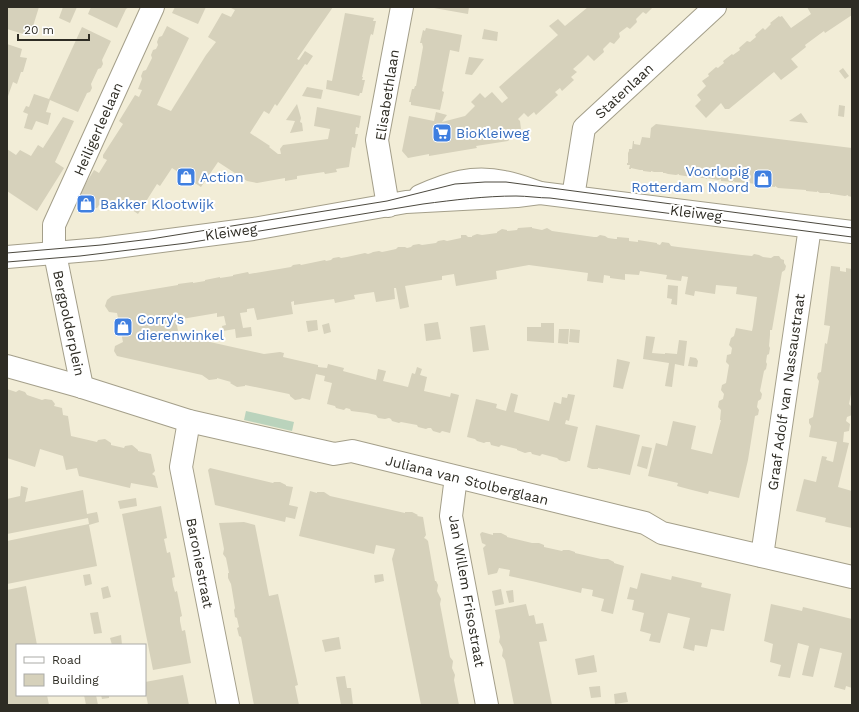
<svg xmlns="http://www.w3.org/2000/svg" width="859" height="712" viewBox="0 0 859 712" font-family="'Work Sans',sans-serif">
  <style>
    .green { fill: #bad3bc }
    .building { fill: #d6d1bb }
    .lines { fill: none; stroke-linecap: round; stroke-linejoin: round }
    .minor-casing { stroke: #a49f8a; stroke-width: 24 }
    .minor { stroke: #fff; stroke-width: 22 }
    .tram { stroke: #4c493f; stroke-width: 1 }
    .labels { text-anchor: middle; stroke-width: 4; stroke-linejoin: round; paint-order: stroke }
    .street-label { font-size: 14px; fill: #2e2c24; stroke: #fff }
    .shop-label { font-size: 14px; fill: #366cbe; stroke: #fff; text-anchor: start }
  </style>
  <rect width="100%" height="100%" fill="#f2edd7"/>
  <path class="green" d="M246,411L294,422L292,431L244,420Z"/>
  <g class="building">
    <path d="M7,7H39L30,36L7,29Z"/>
    <path d="M63,7H77L70,23L59,18Z"/>
    <path d="M91,7H129L126,9L117,28L88,14Z"/>
    <path d="M175,7H206L198,24L172,13Z"/>
    <path d="M229,7H333L297,59L299,60L305,51L313,56L307,65L305,64L277,106L275,104L269,114L264,111L250,133L270,146L269,147L278,154H281L280,149L283,145L328,139L330,129L314,126L317,107L361,116L359,128L356,127L355,134H358L355,148L352,147L349,167L336,169L337,172L325,174L324,172L297,176V179L285,181V178L257,183L247,181L218,162L201,187L172,168L160,186L157,184L138,214L116,199L108,211L99,205L97,208H94L91,212H84L81,210L77,204L81,198H79L81,194L80,193L94,170L99,173L107,160L103,158V155L123,124L119,121L135,95L139,97L142,90L138,89L142,79L141,76L143,71L146,70L152,58L151,55L153,50L156,49L158,45L157,42L159,37L162,36L167,26L189,38L157,105L171,111L206,55L216,42L208,37L222,13L231,17L235,10Z"/>
    <path d="M434,7H469L468,14L434,8Z"/>
    <path d="M588,7H653L646,14L643,12L636,19L637,22L630,29L627,27L619,33L620,37L614,44L610,42L603,49L604,52L594,61L588,55L581,62L573,69L577,72L571,77L574,80L562,91L560,88L555,92L558,95L536,115L534,112L528,117L524,113L518,119L520,121L521,129H512L513,136L508,141L476,146L477,148L429,156V154L408,158L402,151L409,116L434,121L436,112L447,115L442,122L465,116L475,106L471,102L480,93L485,98L492,92L502,103L508,98L499,87L558,35L549,26L558,19L565,26Z"/>
    <path d="M807,7H852V15L825,33L824,31L805,45L806,47L791,59L798,67L781,80L774,72L729,109H725L721,103L706,118L695,106L701,100L697,95L706,86L702,81L709,76L708,74L716,67L718,68L719,67L724,63L723,61L732,54L733,55L740,50L739,48L747,41L750,42L756,37L755,35L763,28L765,30L771,24L770,23L779,16L780,17L782,16L791,28L811,14Z"/>
    <path d="M345,13L374,18L373,21H376L373,35L371,34L370,37L362,77H363L362,80H365L362,93H360L359,96L326,89L327,80L332,81Z"/>
    <path d="M82,27L111,41L102,60L103,64L101,68L98,69L91,84L92,88L90,92L87,93L78,112L50,100L46,112L51,113L48,125L36,121L32,130L24,128L28,114L23,112L26,106L29,107L34,94L49,99Z"/>
    <path d="M426,28L462,35L459,52L450,50L442,91L444,92L440,110L411,105V102H409L412,89H414L415,86H416L423,47L422,43H420L423,30L425,31Z"/>
    <path d="M484,29L498,32L497,41L482,39Z"/>
    <path d="M7,44L22,49L20,57L27,58L23,72H21L17,84L13,82L7,99Z"/>
    <path d="M469,57L484,59L472,75L465,74Z"/>
    <path d="M843,68L849,76L845,79L839,71Z"/>
    <path d="M307,87L323,90L321,99L302,96Z"/>
    <path d="M297,104L301,118L300,122L302,123L303,131L290,133L295,121L286,120Z"/>
    <path d="M839,105L845,106L844,117L838,116Z"/>
    <path d="M801,113L808,123L789,121Z"/>
    <path d="M63,117L74,121L55,162L64,168L37,211L7,191V149L16,155L20,150L31,156L38,145L43,148Z"/>
    <path d="M656,124L852,148V197L848,196V195L845,196L832,194H830V193H820L817,191V192L806,191V190L778,188L775,186V187L764,186V185H761L749,183L748,184L747,183L735,182L733,181V182L721,181V179L718,180L707,178V179L705,178H702L691,176V177L679,175V174L676,175L668,174L665,173H663V172H654L651,171V172L643,171V170H640L631,168V169H629L630,165H627V163H628V153L629,151V149H632L633,141H634V144L640,145L642,137L650,138L651,128Z"/>
    <path d="M532,227V228L542,230L547,228L552,231L594,237H597L600,235L605,236L608,238L615,239H617V237L629,238V241L638,242V240L657,243V244L660,245L662,242L669,243L671,246L678,247L742,255L752,256L754,254L759,255L763,257L771,258L774,256H779L781,259L784,260V263L786,266L785,270L782,272L772,330H770V335L769,346L770,348L769,354L767,355L766,362L767,364L766,369L764,371L760,391L762,394L761,399L758,401L757,407L759,410L758,415L755,416L748,460L739,498L709,491L708,494L692,490L677,486L678,483L648,476L656,443L667,446L673,421L696,426L691,449L712,454L721,420H720L721,410L718,407L719,401L723,399L724,394L721,390L722,385L726,383L729,365L726,362L727,355L731,354L732,348L729,345L731,338L734,336L736,328L752,331L753,326L757,297L736,294L737,287L716,285L715,294L695,291L694,296L685,294L688,277L682,276L681,281L666,279L667,275L640,271L639,275L625,274V280L610,278V276L604,275L603,283L587,281L588,273L529,265L496,271L497,279L456,286L454,274L442,276V280H441L405,286L409,307L400,309L396,288H394L395,299L376,302L374,292L354,295L355,299L335,303L334,299L294,305V301L291,302L293,314L257,320L254,308L247,309V312L240,313L243,328L251,327L252,336L236,338L235,329L223,331L222,326L226,325L224,316L217,317V313L176,320L178,331H173L174,334L264,354L280,352L284,353L283,357L318,365V367L327,368L328,364L344,368L343,371L376,380L378,369L386,371L383,381L408,387L412,373L415,374L417,367L422,369L420,375L427,377L424,391L450,397L451,393L459,395L450,433L442,431L440,433L433,431L431,428H428L426,429L418,427L417,425L401,422L399,423L392,421L391,419L389,418L385,419L378,418L376,415L367,413L351,411L350,409L346,408L344,410L336,408L335,406L327,404L332,383L324,381L325,376L316,374L310,400L302,398L301,399L295,400L290,396V395L289,394L245,385V386L237,387L230,383L231,382L217,378V379L209,380L202,375L117,356L114,351L115,346L123,342L117,313L109,312L105,306L107,300L112,296L178,285V284L193,282V283L205,281V280L220,277V278L233,276V275L248,272L249,274L291,267L293,265L300,264L301,265L325,260L326,261L331,260L333,258L339,257L341,258L347,257L365,253L368,254L371,253L373,252L379,251L382,252L387,251L396,249L398,247H405L407,248L411,247L413,245L419,244L422,245L436,243L438,241L444,240L447,241L461,238V235H466L468,237H472V236L477,234L482,235L497,233V232L502,229L507,230V231L517,230L518,228Z"/>
    <path d="M831,266L840,267V271L846,272V268L852,269V389L849,404L852,407V415L847,417L846,421L850,424L849,431L844,432L843,442L849,443L838,487L852,491V528L825,522L826,518L796,511L804,479L816,482L822,456L827,457L826,460L833,462L837,442L809,437L811,426L809,423V419L813,417L819,381L817,378L818,373L821,372L825,343L827,344L830,326L824,325Z"/>
    <path d="M668,285L678,286L677,305L671,304L672,299L667,298Z"/>
    <path d="M317,320L318,330L308,332L306,321Z"/>
    <path d="M438,322L441,339L426,341L424,324Z"/>
    <path d="M329,323L331,332L324,334L322,325Z"/>
    <path d="M541,323H554V343L527,341V327H541Z"/>
    <path d="M485,325L489,350L473,352L470,327Z"/>
    <path d="M559,329H569L568,344L558,343Z"/>
    <path d="M570,329L580,330L579,343L569,342Z"/>
    <path d="M646,336L655,337L652,353L665,354V353L677,354L679,340L687,341L684,366L675,364L672,387L665,386L669,363L643,359Z"/>
    <path d="M690,357L696,358L698,361L697,367L688,366Z"/>
    <path d="M617,359L630,362L623,389L613,387Z"/>
    <path d="M7,389L16,392L19,390L25,392L27,395L42,400L45,399L52,400L55,404L54,406L62,408L63,415L68,416L71,436L97,442L98,440L105,439L111,443V445L124,448L125,446L132,445L138,450V451L151,454L155,471L152,474L155,476L158,488L131,483L130,488L79,476L77,468L66,470L63,456L40,449L35,467L7,458Z"/>
    <path d="M511,393L518,395L514,412L549,421L554,402L561,404L562,397L567,398L568,394L575,395L569,421L566,420L565,424L578,427L570,461H568L566,462L559,460L557,458L542,454L540,456L532,454L531,452H529L525,453L517,450V449L501,445L499,447L491,445L490,442H486L484,443L477,441L475,439L467,437L476,399L497,404L496,408L506,411Z"/>
    <path d="M596,425L640,435L630,475L598,468V469H592L587,467Z"/>
    <path d="M642,446L652,448L647,469L637,466Z"/>
    <path d="M210,468L273,483L274,482H280L286,485V486L293,487L289,505L298,507L295,519L286,517L285,522L215,505L208,470Z"/>
    <path d="M21,486L28,488L25,502L83,490L87,514L97,512L98,516L99,522L89,525L97,566L7,584V541L89,524L88,518L7,534V499L20,496Z"/>
    <path d="M310,491L317,493V492H324L330,496L405,513V512H412L418,515L417,516L423,517L426,535L424,538L426,539L428,541L435,581H436L438,585L437,591L441,599L440,604L450,657L453,661L452,668L455,675L454,680L459,705H421L392,559L395,549L376,545L374,554L299,536Z"/>
    <path d="M136,498L137,506L120,509L118,501Z"/>
    <path d="M161,506L167,538L164,539L167,553L170,552L175,577L172,578L173,585L175,592L177,591L182,616L180,617V621L182,631L185,630L191,663L153,670L122,514Z"/>
    <path d="M244,522L255,525L269,596L278,594L298,685L295,686L299,705H254L253,700L241,637L239,636L237,628L239,627L237,618L235,617L234,610L235,608L231,584L228,578V573H229L226,558L223,554L224,549L219,523Z"/>
    <path d="M482,532L493,535V533H501L507,536V537L532,543H539L544,545V547L562,551L563,550H569L575,552V553L601,559H608L614,562V563L624,566L613,614L601,611L604,599L592,596L593,590L582,588L581,593L536,582L509,576L510,570L499,568L497,573L488,575L483,548L486,545L482,543L480,534Z"/>
    <path d="M641,573L671,580L672,576L702,583L701,587L731,594L724,631L711,629L707,647L695,645L694,651L683,648L690,618L668,613L660,643L649,641L651,634L640,631L644,613L632,610L634,600L627,599L630,587L637,589Z"/>
    <path d="M90,574L92,584L85,586L83,575Z"/>
    <path d="M383,574L384,581L375,583L374,575Z"/>
    <path d="M26,586L37,645H17V695H47L49,705H7V590Z"/>
    <path d="M108,586L111,597L103,599L101,588Z"/>
    <path d="M501,589L504,604L495,606L492,591Z"/>
    <path d="M513,590L514,602L509,603L506,591Z"/>
    <path d="M526,604L529,616L534,615L536,624L543,623L547,641L539,642L552,705H514L505,660L502,656L503,650L502,647L499,642L500,637L495,610Z"/>
    <path d="M771,604L802,611L803,607L852,619V688L846,686L845,690L834,687L842,653L820,648L813,677L802,675L809,646L798,643L790,678L778,676L781,665L770,662L773,644L764,641Z"/>
    <path d="M98,612L102,633L94,634L90,613Z"/>
    <path d="M121,635L122,645H112L110,638Z"/>
    <path d="M339,637L341,649L325,652L322,640Z"/>
    <path d="M594,655L597,672L578,675L575,659Z"/>
    <path d="M183,675L189,705H148L145,688V682Z"/>
    <path d="M345,676L347,688H351L353,705H341L336,677Z"/>
    <path d="M600,686L601,697L591,698L589,687Z"/>
    <path d="M626,692L628,702L615,704L614,694Z"/>
    <path d="M84,695H96L98,705H86Z"/>
    <path d="M101,695H109V698L102,699Z"/>
  </g>
  <g class="lines">
    <g class="minor-casing">
      <g id="minor">
        <path d="M420,196C449,183 473,175 504,182C516,184 528,189 540,193L852,232"/>
        <path d="M573,197L584,128L715,7"/>
        <path d="M388,206L377,140L402,7"/>
        <path d="M7,257L101,249L253,229L406,202L517,196L540,193"/>
        <path d="M7,366L82,387L189,421L334,454L352,451L645,523L662,533L852,577"/>
        <path d="M82,387L54,249V225L153,7"/>
        <path d="M189,421L181,467L228,705"/>
        <path d="M456,477L451,516L487,705"/>
        <path d="M762,556L810,227"/>
      </g>
    </g>
    <use href="#minor" class="minor"/>
    <g class="tram">
      <path d="M7,253L101,245L151,239L387,201L455,184L485,182H506L852,228"/>
      <path d="M7,262L80,256L187,243L423,204C454,200 485,196 516,196C527,196 539,198 550,198L852,237"/>
    </g>
  </g>
  <defs>
    <g id="supermarket-square" transform="scale(1)"><rect x="-9" y="-9" width="18" height="18" rx="4" fill="#3f7fe0" stroke="#fff"/><path d="M-6-5.5h2.5l.6 2H6L4.5 2H-2.5L-4.4-4H-6ZM-1.5 3.2a1.3 1.3 0 1 0 .1 0ZM3 3.2a1.3 1.3 0 1 0 .1 0Z" fill="#fff"/></g>
    <g id="shop-square" transform="scale(1)"><rect x="-9" y="-9" width="18" height="18" rx="4" fill="#3f7fe0" stroke="#fff"/><path d="M-5-2.5h2.3a2.7 3.5 0 0 1 5.4 0H5L5.5 6h-11ZM-1.5-2.5h3a1.5 2.3 0 0 0-3 0Z" fill="#fff"/></g>
  </defs>
  <g fill-rule="evenodd">
    <use href="#supermarket-square" x="442" y="133"/>
    <use href="#shop-square" x="186" y="177"/>
    <use href="#shop-square" x="763" y="179"/>
    <use href="#shop-square" x="86" y="204"/>
    <use href="#shop-square" x="123" y="327"/>
  </g>
  <g class="labels">
    <g class="street-label">
      <text transform="translate(624 91) rotate(-43)" y="5">Statenlaan</text>
      <text transform="translate(387 95) rotate(-81)" y="5">Elisabethlaan</text>
      <text transform="translate(98 129) rotate(-66)" y="5">Heiligerleelaan</text>
      <text transform="translate(696 213) rotate(7)" y="5">Kleiweg</text>
      <text transform="translate(231 232) rotate(-8)" y="5">Kleiweg</text>
      <text transform="translate(69 323) rotate(78)" y="5">Bergpolderplein</text>
      <text transform="translate(786 392) rotate(-82)" y="5">Graaf Adolf van Nassaustraat</text>
      <text transform="translate(467 480) rotate(14)" y="5">Juliana van Stolberglaan</text>
      <text transform="translate(200 563) rotate(79)" y="5">Baroniestraat</text>
      <text transform="translate(467 591) rotate(80)" y="5">Jan Willem Frisostraat</text>
    </g>
    <g class="shop-label">
      <text x="456" y="138">BioKleiweg</text>
      <text x="749" y="176" text-anchor="end">Voorlopig<tspan x="749" dy="16">Rotterdam Noord</tspan></text>
      <text x="200" y="182">Action</text>
      <text x="100" y="209">Bakker Klootwijk</text>
      <text x="137" y="324">Corry's<tspan x="137" dy="16">dierenwinkel</tspan></text>
    </g>
  </g>
  <rect width="859" height="712" fill="none" stroke="#2e2c24" stroke-width="16"/>
  <rect x="16" y="644" width="130" height="52" fill="#ffffff" stroke="#ababa7"/>
  <rect x="24" y="657" width="20" height="6" fill="#ffffff" stroke="#ababa7"/>
  <text x="52" y="664" font-size="12" fill="#2e2c24">Road</text>
  <rect x="24" y="674" width="20" height="12" fill="#d6d1bb" stroke="#ababa7"/>
  <text x="52" y="684" font-size="12" fill="#2e2c24">Building</text>
  <path d="M18 34v6h71v-6" fill="none" stroke="#2e2c24" stroke-width="2"/>
  <text x="24" y="34" font-size="12" fill="#2e2c24" stroke="#ffffff" stroke-width="3" paint-order="stroke">20 m</text>
</svg>
